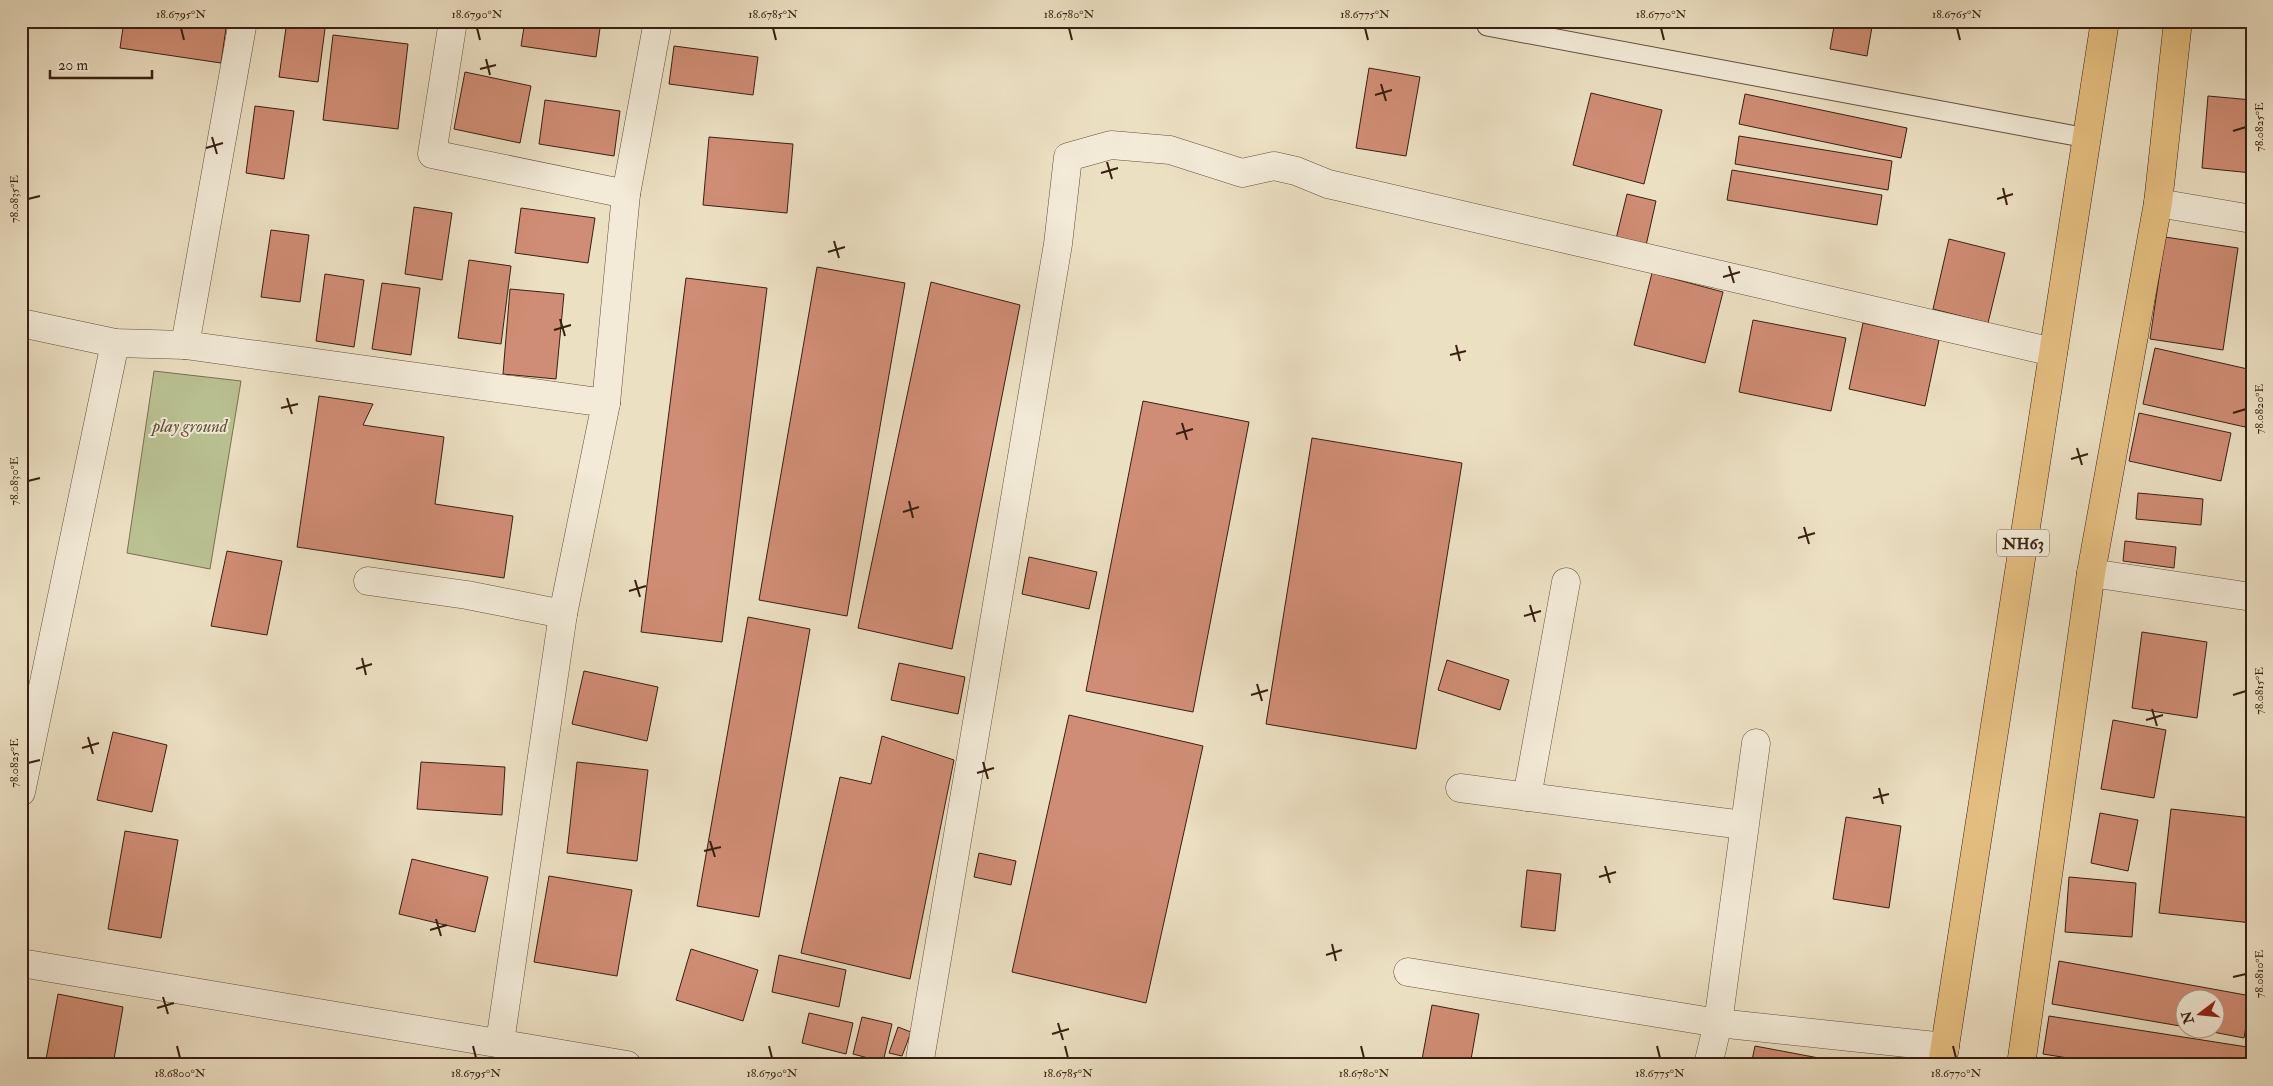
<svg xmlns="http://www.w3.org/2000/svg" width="2273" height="1086" viewBox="0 0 2273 1086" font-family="'IM FELL Double Pica',serif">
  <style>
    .green { fill: #bac292; stroke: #797052 }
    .building { fill: #d08d75; stroke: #381f11 }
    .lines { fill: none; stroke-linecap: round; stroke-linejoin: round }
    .service-casing { stroke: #654f3e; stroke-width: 21 }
    .minor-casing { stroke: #654f3e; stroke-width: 29 }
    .trunk-casing { stroke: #381f11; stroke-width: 29 }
    .service { stroke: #f3ebd8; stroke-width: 19 }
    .minor { stroke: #f3ebd8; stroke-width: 28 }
    .trunk { stroke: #e6c082; stroke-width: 28 }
    .ticks { fill: none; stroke: #381f11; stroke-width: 2 }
    .labels { text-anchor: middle; stroke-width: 4; stroke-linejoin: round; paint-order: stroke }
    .shield { fill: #f3ebd8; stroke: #705c4d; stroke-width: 1 }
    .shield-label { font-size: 16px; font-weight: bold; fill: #381f11 }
    .park-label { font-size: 18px; font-style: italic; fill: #5f5038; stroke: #f3ebd8 }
    .neatline { fill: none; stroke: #381f11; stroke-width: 2 }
    .ticks-label { font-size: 12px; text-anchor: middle; fill: #381f11 }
  </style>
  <rect width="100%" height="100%" fill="#ece0c3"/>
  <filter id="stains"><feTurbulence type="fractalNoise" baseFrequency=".004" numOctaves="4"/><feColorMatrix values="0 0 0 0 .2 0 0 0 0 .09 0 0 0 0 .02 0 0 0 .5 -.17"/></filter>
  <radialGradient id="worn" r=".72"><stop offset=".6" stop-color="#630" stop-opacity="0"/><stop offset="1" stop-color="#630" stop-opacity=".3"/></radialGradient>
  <path class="green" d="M154,371L241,381L210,569L127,553Z"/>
  <g class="building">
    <path d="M124,21H227L221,63L120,48Z"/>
    <path d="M287,21H326L318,82L279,77Z"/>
    <path d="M525,21H601L596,57L521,46Z"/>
    <path d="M1785,21H1823L1822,27L1785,23Z"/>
    <path d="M1835,21H1873L1867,56L1830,49Z"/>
    <path d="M333,35L408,44L398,129L323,120Z"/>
    <path d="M674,46L758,57L753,95L669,84Z"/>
    <path d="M1369,68L1420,77L1406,156L1356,148Z"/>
    <path d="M465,72L531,86L520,143L454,129Z"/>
    <path d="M1591,93L1662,110L1644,184L1573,165Z"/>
    <path d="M1745,94L1907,128L1901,158L1739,124Z"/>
    <path d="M2208,96L2252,100V173L2202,168Z"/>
    <path d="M545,100L620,111L614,156L539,144Z"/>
    <path d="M255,106L294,111L284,179L246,173Z"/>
    <path d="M1739,136L1892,161L1888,190L1735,164Z"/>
    <path d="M709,137L793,144L787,213L703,205Z"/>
    <path d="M1732,170L1882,195L1877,225L1727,200Z"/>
    <path d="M1627,194L1656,201L1645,250L1615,243Z"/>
    <path d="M414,207L452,213L442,280L405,274Z"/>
    <path d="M521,208L595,218L588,263L515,253Z"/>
    <path d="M271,230L309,235L300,302L261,297Z"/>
    <path d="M2165,237L2238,248L2223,350L2150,339Z"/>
    <path d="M1949,239L2005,253L1988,323L1933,309Z"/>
    <path d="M469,260L511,266L501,344L458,338Z"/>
    <path d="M817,267L905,283L847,616L759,600Z"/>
    <path d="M1652,273L1723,292L1705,363L1634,345Z"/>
    <path d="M325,274L364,280L354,347L316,341Z"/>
    <path d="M686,278L767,288L722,642L641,632Z"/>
    <path d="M931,282L1020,305L952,649L858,628Z"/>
    <path d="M382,283L420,288L411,355L372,349Z"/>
    <path d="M510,289L564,294L556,379L503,374Z"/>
    <path d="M1753,320L1846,338L1831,411L1739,392Z"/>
    <path d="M1863,323L1939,340L1925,406L1849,389Z"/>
    <path d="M2155,348L2252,370V398L2245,427L2143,404Z"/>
    <path d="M319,396L373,404L363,425L444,437L435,504L513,516L504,578L297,547Z"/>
    <path d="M1143,401L1249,422L1193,712L1086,691Z"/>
    <path d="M2139,413L2231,433L2221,481L2129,461Z"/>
    <path d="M1312,438L1462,463L1416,749L1266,724Z"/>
    <path d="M2138,493L2203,499L2201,525L2136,519Z"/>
    <path d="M2125,541L2176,547L2174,568L2123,561Z"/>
    <path d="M227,551L282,561L267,635L211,626Z"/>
    <path d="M1029,557L1097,572L1089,609L1022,594Z"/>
    <path d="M748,617L810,629L759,917L697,906Z"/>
    <path d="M2142,632L2207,642L2197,718L2132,708Z"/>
    <path d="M1447,660L1509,680L1500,710L1438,690Z"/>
    <path d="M899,663L965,677L958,714L891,700Z"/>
    <path d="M584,671L658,687L647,741L572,724Z"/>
    <path d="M1069,715L1203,746L1146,1003L1012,972Z"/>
    <path d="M2113,720L2166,730L2154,798L2101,789Z"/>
    <path d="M113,732L167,745L152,812L97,800Z"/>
    <path d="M882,736L954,760L910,979L801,953L840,777L871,784Z"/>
    <path d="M421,762L505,767L502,815L417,809Z"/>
    <path d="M577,762L648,770L637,861L567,853Z"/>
    <path d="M2171,809L2252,818V923L2159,913Z"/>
    <path d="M2100,813L2138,820L2128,871L2091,863Z"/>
    <path d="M1846,817L1901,826L1889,908L1833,899Z"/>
    <path d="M125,831L178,840L161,938L108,929Z"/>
    <path d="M979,853L1016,861L1011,885L974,877Z"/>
    <path d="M412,859L488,877L475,932L399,914Z"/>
    <path d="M1527,870L1561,874L1555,931L1521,927Z"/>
    <path d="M549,876L632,890L617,976L534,962Z"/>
    <path d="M2069,877L2136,883L2132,937L2065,932Z"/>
    <path d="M691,949L758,970L743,1021L676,1000Z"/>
    <path d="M779,955L846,970L839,1007L772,992Z"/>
    <path d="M2059,961L2251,996L2244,1038L2192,1028H2216V998H2186V1027L2052,1004Z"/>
    <path d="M58,994L123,1007L113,1065H45Z"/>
    <path d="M1432,1005L1479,1014L1470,1065H1421Z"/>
    <path d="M809,1013L853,1023L846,1054L802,1043Z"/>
    <path d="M2049,1016L2247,1047L2244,1065H2112L2043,1054Z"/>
    <path d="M862,1017L892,1024L883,1062L853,1054Z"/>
    <path d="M898,1027L911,1032L902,1056L889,1053Z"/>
    <path d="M1755,1046L1856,1065H1751Z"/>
  </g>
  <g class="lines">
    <g class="service-casing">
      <path id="service" d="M1487,26L2087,138"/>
    </g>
    <g class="minor-casing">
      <g id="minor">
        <path d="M453,21L432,154L626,194"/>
        <path d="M2158,203L2252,219"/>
        <path d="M21,323L115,343L185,345L606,403L563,614L500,1042"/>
        <path d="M185,345L243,21"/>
        <path d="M606,403L626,194L658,21"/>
        <path d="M2091,573L2252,597"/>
        <path d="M368,581L467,595L563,614"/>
        <path d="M1460,788L1743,825"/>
        <path d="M21,792L115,343"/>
        <path d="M1527,797L1566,582"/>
        <path d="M21,963L627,1065"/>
        <path d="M1408,972L1718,1023L1945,1047"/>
        <path d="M919,1065L1058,244L1068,157L1111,145L1170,150L1242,173L1274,166L1296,171L1328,184L2053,352"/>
        <path d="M1708,1065L1718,1023L1756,743"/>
      </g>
    </g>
    <g class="trunk-casing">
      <g id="trunk">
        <path d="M1942,1065L2105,21"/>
        <path d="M2021,1065L2091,573L2158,203L2178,21"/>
      </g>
    </g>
    <use href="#service" class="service"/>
    <use href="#minor" class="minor"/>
    <use href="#trunk" class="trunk"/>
  </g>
  <path class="ticks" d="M181,28L184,40M477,28L480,40M773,28L776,40M1069,28L1072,40M1365,28L1368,40M1661,28L1664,40M1957,28L1960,40M486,59L490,75M480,69L496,65M1381,84L1386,101M1375,95L1392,90M2233,131L2246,127M212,137L217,154M206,148L223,143M1107,162L1112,179M1101,173L1118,168M2003,188L2007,205M28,199L40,196M1997,199L2013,194M834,241L839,258M828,252L845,247M1729,266L1734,283M1723,277L1740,272M560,319L565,336M554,330L571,325M1456,345L1460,361M1450,355L1466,351M287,398L292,414M281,408L298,404M2233,413L2246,409M1182,423L1187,440M1176,434L1193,429M2077,448L2082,465M2071,459L2088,454M28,481L40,478M909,501L913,518M903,512L919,507M1804,527L1809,544M1798,538L1815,533M635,580L640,597M629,591L646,586M1530,605L1535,622M1524,616L1541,611M362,658L366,675M356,669L372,664M1257,684L1262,701M1251,695L1268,690M2233,695L2246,691M2152,709L2157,726M2146,720L2163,715M88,737L93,754M82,748L99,743M983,762L988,779M28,763L40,760M977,773L994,768M1879,788L1883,804M1873,798L1889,794M710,841L715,857M704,851L721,847M1605,866L1610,883M1599,877L1616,872M436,919L441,936M430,930L447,925M1332,944L1336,961M1326,955L1342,950M2233,977L2246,974M163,997L168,1014M157,1008L174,1003M1058,1023L1063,1040M1052,1034L1069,1029M177,1046L180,1058M473,1046L476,1058M769,1046L772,1058M1065,1046L1068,1058M1361,1046L1364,1058M1657,1046L1660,1058M1953,1046L1956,1058"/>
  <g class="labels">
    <rect class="shield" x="1997" y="529.5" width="52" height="27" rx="4"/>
    <g class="shield-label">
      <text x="2023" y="549">NH63</text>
    </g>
    <g class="park-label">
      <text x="190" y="432">play ground</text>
    </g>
  </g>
  <rect width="2273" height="1086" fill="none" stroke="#ece0c3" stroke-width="55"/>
  <g transform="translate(2200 1014) rotate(254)"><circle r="24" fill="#f3ebd8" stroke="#a89988"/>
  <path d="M0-4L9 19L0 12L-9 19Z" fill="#8f2418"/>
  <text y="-8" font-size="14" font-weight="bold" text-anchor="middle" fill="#381f11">N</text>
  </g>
  <path d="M50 70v8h102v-8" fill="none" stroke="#381f11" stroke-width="2.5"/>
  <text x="58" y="70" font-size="15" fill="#381f11" stroke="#f3ebd8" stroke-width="4" paint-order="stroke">20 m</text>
  <rect x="28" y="28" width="2218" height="1030" class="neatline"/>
  <g class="ticks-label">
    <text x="181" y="18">18.6795°N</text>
    <text x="477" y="18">18.6790°N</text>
    <text x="773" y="18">18.6785°N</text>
    <text x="1069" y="18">18.6780°N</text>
    <text x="1365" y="18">18.6775°N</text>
    <text x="1661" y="18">18.6770°N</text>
    <text x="1957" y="18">18.6765°N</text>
    <text transform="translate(2259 127) rotate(-90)" y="4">78.0825°E</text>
    <text transform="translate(14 199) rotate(-90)" y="4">78.0835°E</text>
    <text transform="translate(2259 409) rotate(-90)" y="4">78.0820°E</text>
    <text transform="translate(14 481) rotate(-90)" y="4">78.0830°E</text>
    <text transform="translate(2259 691) rotate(-90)" y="4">78.0815°E</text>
    <text transform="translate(14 763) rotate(-90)" y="4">78.0825°E</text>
    <text transform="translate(2259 974) rotate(-90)" y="4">78.0810°E</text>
    <text x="180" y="1077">18.6800°N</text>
    <text x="476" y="1077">18.6795°N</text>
    <text x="772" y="1077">18.6790°N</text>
    <text x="1068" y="1077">18.6785°N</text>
    <text x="1364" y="1077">18.6780°N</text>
    <text x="1660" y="1077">18.6775°N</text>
    <text x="1956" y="1077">18.6770°N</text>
  </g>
  <rect width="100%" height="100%" filter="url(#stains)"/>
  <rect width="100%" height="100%" fill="url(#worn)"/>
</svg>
